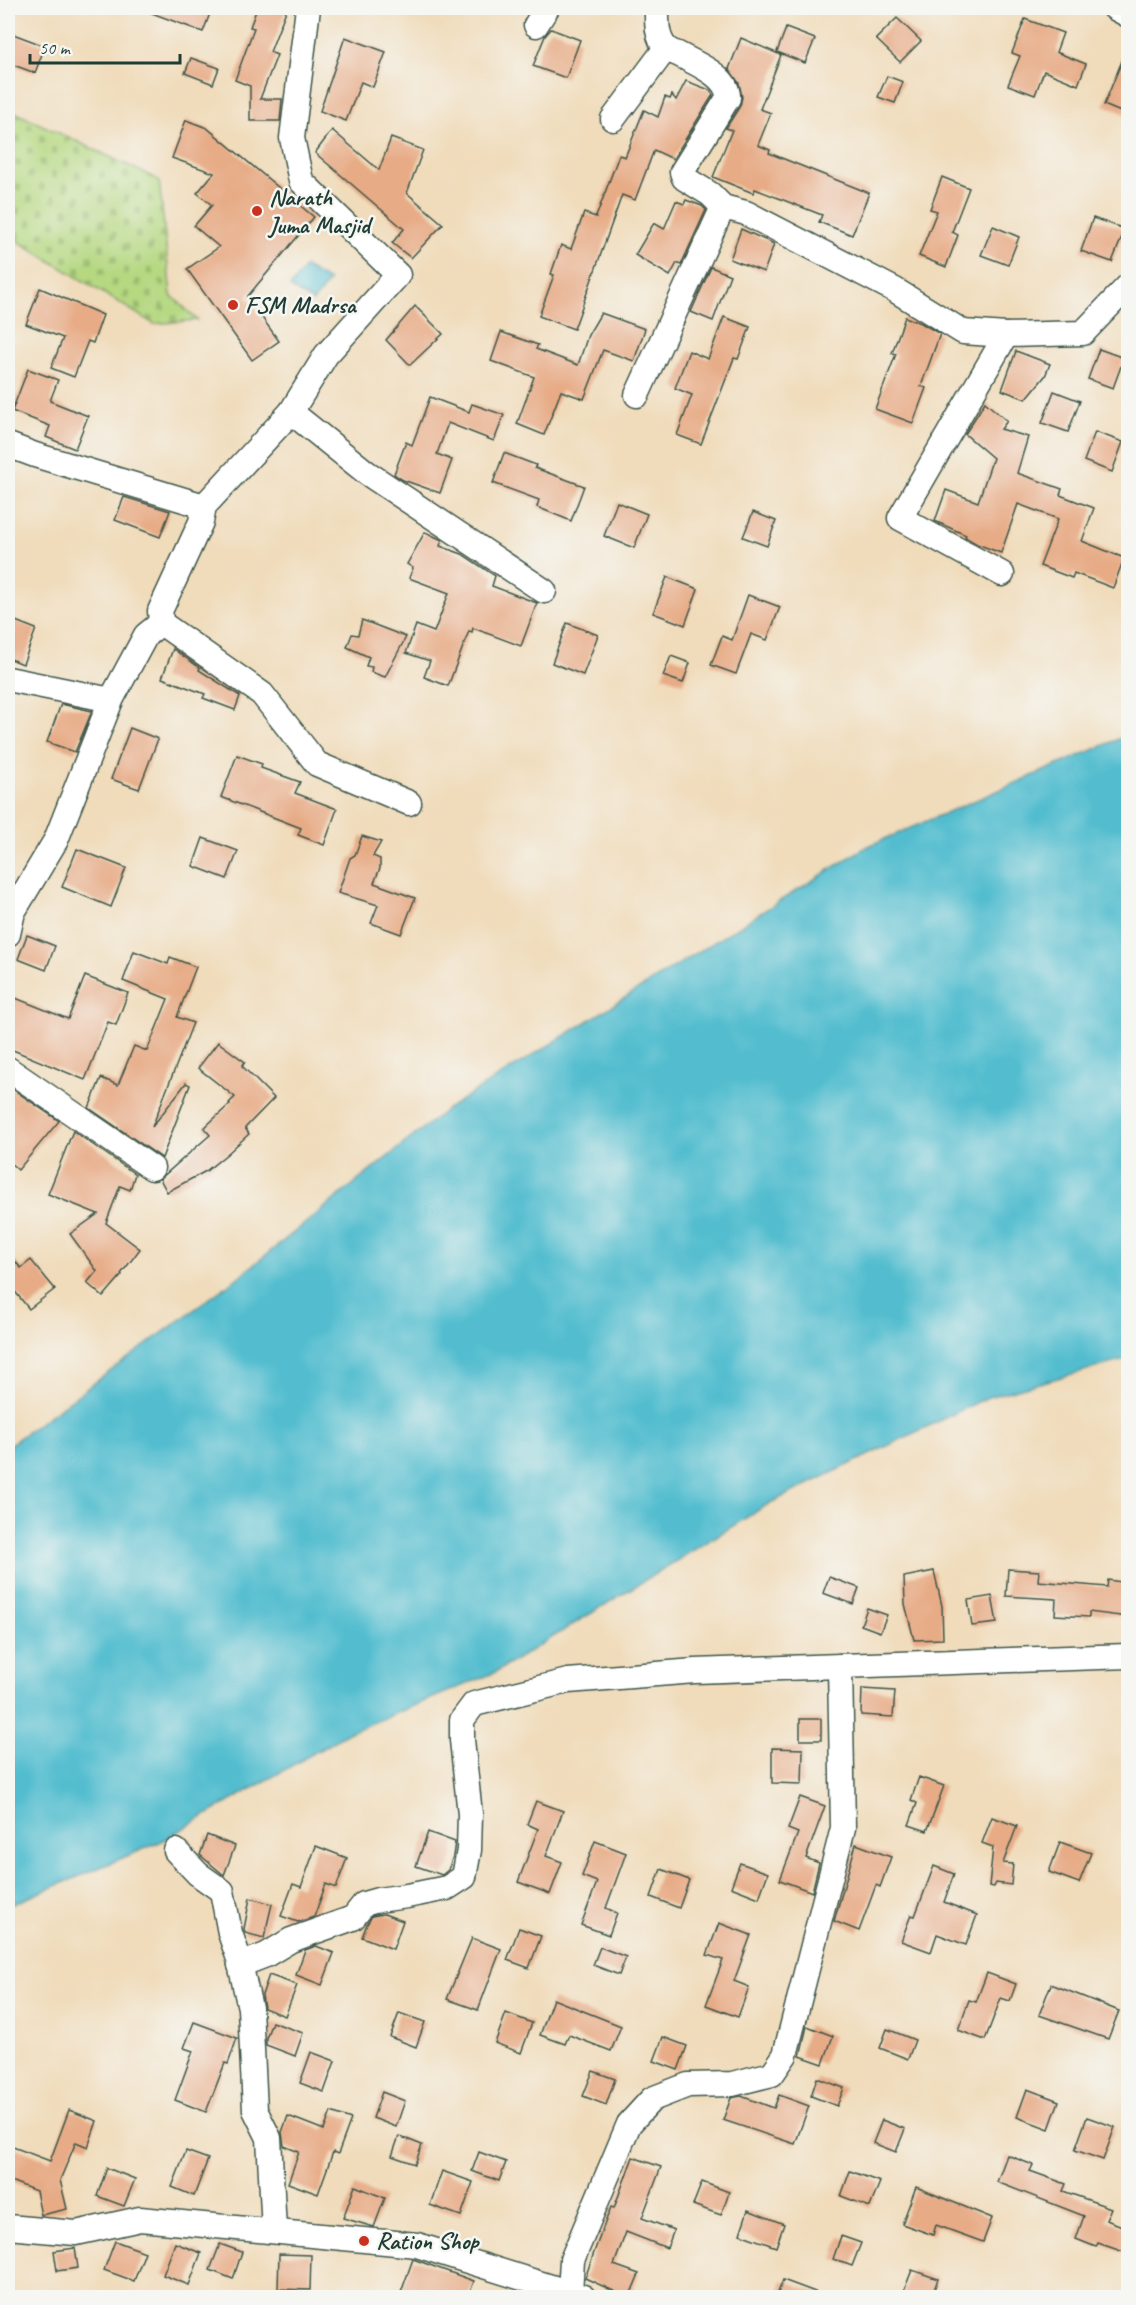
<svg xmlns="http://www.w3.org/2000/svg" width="1136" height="2305" viewBox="0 0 1136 2305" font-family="Caveat,sans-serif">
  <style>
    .cemetery { fill: url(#cemetery-stones); stroke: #6a8a5a; stroke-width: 1.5 }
    .water { fill: #53bdcf; stroke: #397d82; stroke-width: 1.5 }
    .building { fill: #e7ab86 }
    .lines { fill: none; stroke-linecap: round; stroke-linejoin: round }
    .minor-casing { stroke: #3e5548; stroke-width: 27 }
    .minor { stroke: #fff; stroke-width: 24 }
    .poi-dot { fill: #c8321e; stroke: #f6f6f2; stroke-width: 2 }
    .labels { text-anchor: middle; stroke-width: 5; stroke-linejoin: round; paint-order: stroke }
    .poi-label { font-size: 24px; font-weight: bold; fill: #1f3d34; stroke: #f6f6f2; text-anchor: start }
  </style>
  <defs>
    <pattern id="cemetery-stones" width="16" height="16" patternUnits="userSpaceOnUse" patternTransform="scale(1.5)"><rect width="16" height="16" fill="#b5d881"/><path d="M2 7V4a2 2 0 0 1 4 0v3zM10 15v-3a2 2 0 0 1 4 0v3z" fill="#9bba70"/></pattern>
  </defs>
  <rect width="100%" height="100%" fill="#f6f6f2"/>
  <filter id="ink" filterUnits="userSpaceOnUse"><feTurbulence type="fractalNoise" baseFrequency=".0167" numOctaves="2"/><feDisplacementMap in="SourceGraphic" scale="12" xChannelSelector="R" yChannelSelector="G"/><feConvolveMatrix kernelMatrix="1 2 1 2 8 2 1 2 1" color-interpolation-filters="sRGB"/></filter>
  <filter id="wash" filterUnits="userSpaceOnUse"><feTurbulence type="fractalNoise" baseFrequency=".008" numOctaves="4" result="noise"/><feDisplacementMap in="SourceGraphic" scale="24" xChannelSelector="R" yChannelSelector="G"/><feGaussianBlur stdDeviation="1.35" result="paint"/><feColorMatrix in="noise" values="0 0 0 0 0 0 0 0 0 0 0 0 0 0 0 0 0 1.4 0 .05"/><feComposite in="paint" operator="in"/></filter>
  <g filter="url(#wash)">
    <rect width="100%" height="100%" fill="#f0dcbb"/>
    <path class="cemetery" d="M8,109L159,180L171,295L197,320L154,324L8,235Z"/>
    <g class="water">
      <path d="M305,267L329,281L313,302L290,287Z"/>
      <path d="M1128,735V1359L988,1397L770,1503L496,1672L350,1732L158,1843L8,1906V1446L236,1279L447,1109L866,847Z"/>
    </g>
    <g id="blocks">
      <g class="building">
        <path d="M142,8H212L203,32L141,9Z"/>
        <path d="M257,8H287L270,52L277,55L260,99H282L280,121H250V86L235,80L254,28L250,27Z"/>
        <path d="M897,18L921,41L900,62L876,39Z"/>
        <path d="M1025,19L1063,33L1056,52L1086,64L1078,85L1044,71L1035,95L1008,85L1020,56L1012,53Z"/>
        <path d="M786,28L815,39L805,63L777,52Z"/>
        <path d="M551,29L580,40L566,78L533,66L545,36Z"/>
        <path d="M8,32L45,46L35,73L8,63Z"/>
        <path d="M345,37L386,52L373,87L361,82L346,121L320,111Z"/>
        <path d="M741,38L781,55L760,109L771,113L758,145L770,150L769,153L869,193L852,235L819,222L822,215L755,189L753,193L713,177L732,130L726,128L740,106L742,97L739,83L729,69Z"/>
        <path d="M1128,46V115L1104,105Z"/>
        <path d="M191,58L219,68L213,84L185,73Z"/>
        <path d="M887,76L903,82L895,103L878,97Z"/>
        <path d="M686,81L710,90L713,95L673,159L654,150L635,200L622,195L574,329L539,316L554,275L551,274L561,245L571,249L584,213L596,217L619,155L625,157L644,110L658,117L665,97L670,99L672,95L676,100Z"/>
        <path d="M186,120L207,128L314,217L247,297L279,341L252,360L187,269L219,247L194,226L212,205L197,193L214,173L172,158Z"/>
        <path d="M332,130L379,170L391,138L423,150L407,193L443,224L411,258L392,243L404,229L315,153Z"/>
        <path d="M942,177L969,188L952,232L958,235L946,267L919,256L937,211L930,209Z"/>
        <path d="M686,200L702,206L706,210L681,265L677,263L670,276L635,255L654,223L664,229L676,201L684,204Z"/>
        <path d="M1093,218L1125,229L1112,262L1081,251Z"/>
        <path d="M993,226L1019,237L1008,265L981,255Z"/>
        <path d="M741,229L774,244L764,272L730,259Z"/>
        <path d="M711,267L730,275L713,321L691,312Z"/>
        <path d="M40,288L103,315L93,343L88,341L74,377L51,368L63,338L26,324Z"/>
        <path d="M415,306L443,334L410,365L386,340Z"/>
        <path d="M601,313L645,329L634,361L603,350L584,399L561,391L544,435L517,424L534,377L491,361L501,332L538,345L536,349L578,365L588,335Z"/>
        <path d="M724,317L750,327L738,359L734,358L701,444L677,435L692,395L675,388L689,351L708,359Z"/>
        <path d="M905,317L921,323L940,334L921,386L926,388L913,423L875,409L896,354L892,353Z"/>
        <path d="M1099,349L1124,358L1113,388L1088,379Z"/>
        <path d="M1016,351L1050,364L1045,376L1026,399L1002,390Z"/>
        <path d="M28,369L58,380L50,401L88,416L75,449L46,437L50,426L12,411Z"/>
        <path d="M1054,391L1080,401L1068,432L1042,423Z"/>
        <path d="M430,397L469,412L472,404L504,415L494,441L448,423L437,454L452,460L440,493L403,480L394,474L406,442L412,445Z"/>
        <path d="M985,402L1007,421L1001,429L1028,437L1017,473L1062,489L1060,495L1094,508L1082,541L1124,558L1113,588L1074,573L1072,578L1040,566L1058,519L1018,504L1001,553L977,544L965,537L966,535L935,521L946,490L978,502L993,458L965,434Z"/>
        <path d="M1095,432L1123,442L1112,472L1084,461Z"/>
        <path d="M504,453L536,465L535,468L584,486L571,521L537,507L539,500L493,483Z"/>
        <path d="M124,497L170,511L160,537L115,520Z"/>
        <path d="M617,502L647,514L634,548L604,536Z"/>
        <path d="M753,512L776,521L767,546L743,537Z"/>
        <path d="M425,532L442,540L440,546L462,554L495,576L492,586L537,603L521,646L473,628L472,632L469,631L448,686L424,677L430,661L406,653L416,625L434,632L449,593L409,578L413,568L407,564Z"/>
        <path d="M667,577L698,589L685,625L653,613Z"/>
        <path d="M748,595L780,607L767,640L751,634L736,674L711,665L722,636L732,640Z"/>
        <path d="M8,618L36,629L23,664L8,658Z"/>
        <path d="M362,620L406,637L385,677L371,672L372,667L366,666L369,657L347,647L352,634L358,635Z"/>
        <path d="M567,623L598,635L583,675L552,663Z"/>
        <path d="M173,649L200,668L199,670L240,696L235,710L203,698L205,694L162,678Z"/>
        <path d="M671,656L690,663L683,683L663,676Z"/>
        <path d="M61,704L92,711L75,752L47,742Z"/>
        <path d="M130,728L158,739L139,789L111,779Z"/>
        <path d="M237,755L262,764L261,768L300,782L295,793L337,809L324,845L298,835L301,828L221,797Z"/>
        <path d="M362,836L381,842L373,856L380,859V868L374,883L415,898L401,934L371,923L378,905L338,893L350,858L355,855Z"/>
        <path d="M203,838L238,851L227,879L193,866Z"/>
        <path d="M77,849L126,868L111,907L62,887Z"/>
        <path d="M27,935L55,946L46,970L18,959Z"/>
        <path d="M134,951L168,964L170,957L196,967L177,1017L193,1023L152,1127L186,1083L190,1085L162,1158L89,1108L101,1078L118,1085L134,1046L147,1051L168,999L123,981Z"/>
        <path d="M85,976L128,993L116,1025L108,1022L85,1080L8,1048V1012L13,997L68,1019Z"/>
        <path d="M218,1042L245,1062L242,1066L274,1098L245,1128L249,1134L227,1154L206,1171L167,1192L160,1179L210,1135L204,1128L230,1104L229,1103L235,1097L198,1068Z"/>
        <path d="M8,1086L59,1121L18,1170L8,1161Z"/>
        <path d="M73,1131L135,1174L130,1190L120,1186L106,1223L140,1249L121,1274L122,1275L103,1297L87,1283L97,1271L70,1234L98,1214L48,1194Z"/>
        <path d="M8,1253L21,1268L31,1260L55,1289L29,1309L8,1283Z"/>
        <path d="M1008,1569L1039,1571L1038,1581L1107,1587L1108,1580L1128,1583V1617L1089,1612V1617L1055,1615L1056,1599L1006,1596Z"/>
        <path d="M934,1571L942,1606L943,1639L914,1640L905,1604L904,1577Z"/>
        <path d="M829,1577L859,1588L853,1604L823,1593Z"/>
        <path d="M992,1596L997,1623L972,1626L968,1600Z"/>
        <path d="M867,1608L887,1615L880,1632L861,1625Z"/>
        <path d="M862,1689L895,1691L893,1717L861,1715Z"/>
        <rect x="800" y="1719" width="21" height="21"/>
        <path d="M772,1748L803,1749L802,1784L772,1783Z"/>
        <path d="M919,1777L944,1786L927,1831L909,1825L917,1803L911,1800Z"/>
        <path d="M800,1797L825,1806L806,1858L819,1863L812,1892L780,1880L798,1833L788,1829Z"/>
        <path d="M536,1801L563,1811L546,1856L562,1862L550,1894L518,1882L538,1829L527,1824Z"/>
        <path d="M992,1817L1017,1826L1003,1863L1013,1864L1011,1885L996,1883L994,1887L989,1886L993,1847L982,1843Z"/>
        <path d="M428,1832L455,1842L453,1856L448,1870L442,1875L416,1866Z"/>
        <path d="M207,1835L235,1846L224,1875L200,1855Z"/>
        <path d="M595,1841L626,1853L606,1908L617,1913L609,1935L581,1925L597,1882L582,1876Z"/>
        <path d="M1060,1842L1091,1853L1079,1883L1049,1872Z"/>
        <path d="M856,1844L891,1857L880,1887L876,1885L859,1931L834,1921Z"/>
        <path d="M316,1846L347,1858L336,1888L326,1884L314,1917L298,1922L281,1916L293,1884L301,1887Z"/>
        <path d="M740,1863L768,1873L759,1898L731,1887Z"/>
        <path d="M934,1866L954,1874L944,1902L977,1915L966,1945L937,1934L931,1952L901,1941L911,1915L915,1916Z"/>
        <path d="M661,1869L689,1880L679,1908L651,1897Z"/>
        <path d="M250,1898L272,1904L264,1938L245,1933L244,1929Z"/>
        <path d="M384,1914L403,1921L393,1949L362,1937L367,1924L372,1916Z"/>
        <path d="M719,1923L751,1935L734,1981L749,1987L738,2017L706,2005L723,1960L707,1955Z"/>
        <path d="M519,1928L541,1936L529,1968L507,1960Z"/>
        <path d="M472,1938L501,1949L478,2010L447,1999Z"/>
        <path d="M316,1946L334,1953L322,1985L296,1975L305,1950Z"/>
        <path d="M600,1947L626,1957L619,1975L593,1965Z"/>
        <path d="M987,1973L1016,1984L1010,2001L1001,1998L985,2040L958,2030L969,2000L976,2002Z"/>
        <path d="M269,1975L297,1985L285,2016L264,2008L262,1995Z"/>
        <path d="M1051,1984L1119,2011L1108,2039L1039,2015Z"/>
        <path d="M553,1999L621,2026L611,2051L569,2035L565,2044L540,2035Z"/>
        <path d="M399,2013L425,2022L416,2047L390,2037Z"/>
        <path d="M506,2013L532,2023L521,2053L495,2043Z"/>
        <path d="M194,2022L237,2038L228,2064L225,2063L206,2112L175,2100L193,2051L184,2048Z"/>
        <path d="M272,2022L303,2033L295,2056L266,2045V2038Z"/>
        <path d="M807,2026L833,2036L823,2064L800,2056Z"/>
        <path d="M887,2029L915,2040L908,2059L880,2048Z"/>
        <path d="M663,2037L687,2046L678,2070L654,2061Z"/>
        <path d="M311,2052L335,2061L324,2092L300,2083Z"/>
        <path d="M593,2071L615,2079L606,2105L583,2096Z"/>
        <path d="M817,2078L844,2088L837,2106L811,2096Z"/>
        <path d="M1027,2089L1059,2101L1049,2129L1017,2117Z"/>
        <path d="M382,2092L405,2101L396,2127L373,2118Z"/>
        <path d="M779,2095L809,2106L795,2144L723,2120L731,2098L741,2096L774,2108Z"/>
        <path d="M69,2110L97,2121L88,2147L76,2142L60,2180L67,2209L41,2215L36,2191L8,2180V2145L50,2161Z"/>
        <path d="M331,2112L351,2119L338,2154L333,2152L318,2194L288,2183L299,2152L284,2146L282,2132L288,2116L324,2130Z"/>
        <path d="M1087,2117L1115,2127L1103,2160L1075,2150Z"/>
        <path d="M882,2120L905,2129L896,2152L873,2143Z"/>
        <path d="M399,2136L422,2145L415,2164L392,2156Z"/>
        <path d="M186,2151L208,2159L194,2196L172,2187Z"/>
        <path d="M479,2152L506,2162L499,2181L472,2171Z"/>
        <path d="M1007,2155L1033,2165L1030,2171L1066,2184L1063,2191L1111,2208L1106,2220L1128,2228V2241L1124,2252L1098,2243L1096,2247L1076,2239L1084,2216L997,2182Z"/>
        <path d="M633,2157L661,2167L642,2218L674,2230L667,2248L626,2232L614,2265L639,2274L629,2298L585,2278L597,2244L611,2207L614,2208Z"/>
        <path d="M107,2168L135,2179L124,2206L97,2196Z"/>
        <path d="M442,2171L473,2182L461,2216L430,2205Z"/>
        <path d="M850,2171L880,2182L870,2207L841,2196Z"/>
        <path d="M702,2182L729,2192L721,2215L693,2205Z"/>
        <path d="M355,2186L385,2198L374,2227L343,2218Z"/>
        <path d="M916,2187L992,2218L983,2242L936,2225L933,2235L902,2224Z"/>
        <path d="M748,2210L784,2224L776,2247L740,2234Z"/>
        <path d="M841,2236L861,2243L852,2266L833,2259Z"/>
        <path d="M115,2241L145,2252L134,2281L104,2270Z"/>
        <path d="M175,2243L201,2253L189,2285L163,2275Z"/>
        <path d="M220,2244L242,2252L233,2279L210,2270Z"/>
        <path d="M75,2248L78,2268L57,2271L54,2251Z"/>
        <path d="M279,2254L311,2255L310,2290L278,2289Z"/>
        <path d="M413,2259L474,2281L468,2298H399Z"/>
        <path d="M912,2270L938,2279L931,2298H901Z"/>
        <path d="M783,2280L826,2296V2298H776Z"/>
      </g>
    </g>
  </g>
  <g filter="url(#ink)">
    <use href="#blocks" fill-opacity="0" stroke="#3e5548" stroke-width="1.5"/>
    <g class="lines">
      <g class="minor-casing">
        <g id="minor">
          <path d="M657,8C657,21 656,37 666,48C669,51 675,53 678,54C696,64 729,76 728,98L682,172L684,178L710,194L723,207L746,213L895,290L963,332L1006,335L1083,333L1128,286"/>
          <path d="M1115,8L1128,15"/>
          <path d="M536,25L547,8"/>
          <path d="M613,119L666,48"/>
          <path d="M637,395L723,207"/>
          <path d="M291,412L367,473L544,591"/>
          <path d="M8,445L35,455L204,506"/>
          <path d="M1002,574L900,518L1006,335"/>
          <path d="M161,623L160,611L201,522L204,506L291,412L326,355L398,275L301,181L292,138L308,8"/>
          <path d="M161,623L262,694L317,764L409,803"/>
          <path d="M8,679L111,700"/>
          <path d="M8,934L13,912L56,840L111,700L146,635L161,623"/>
          <path d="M8,1069L152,1168"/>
          <path d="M176,1851L198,1874L222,1891L230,1933L239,1959L250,2008L255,2110L269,2138L274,2230"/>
          <path d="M240,1965L266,1955L291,1940L353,1918L364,1904L378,1900L407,1896L447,1888L464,1877L469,1850L470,1814L462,1740V1720L474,1704L568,1681L695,1671L1128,1656"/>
          <path d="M8,2227L76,2233L140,2219L417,2245L583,2297"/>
          <path d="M570,2292L572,2260L629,2124L652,2099L688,2085L732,2084L772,2074L785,2055L843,1828L840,1666"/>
        </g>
      </g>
      <use href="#minor" class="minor"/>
    </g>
  </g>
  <g class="poi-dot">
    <circle cx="257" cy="211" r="6"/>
    <circle cx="233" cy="305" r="6"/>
    <circle cx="364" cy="2241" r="6"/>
  </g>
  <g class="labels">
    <g class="poi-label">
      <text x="269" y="205">Narath<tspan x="269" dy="28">Juma Masjid</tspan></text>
      <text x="245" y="313">FSM Madrsa</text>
      <text x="376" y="2249">Ration Shop</text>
    </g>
  </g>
  <rect width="1136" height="2305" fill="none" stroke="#f6f6f2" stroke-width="30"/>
  <path d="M30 54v9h150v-9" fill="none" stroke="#1f3d34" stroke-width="3"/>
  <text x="39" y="54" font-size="18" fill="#1f3d34" stroke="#f6f6f2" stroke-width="4.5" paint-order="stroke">50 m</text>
</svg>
